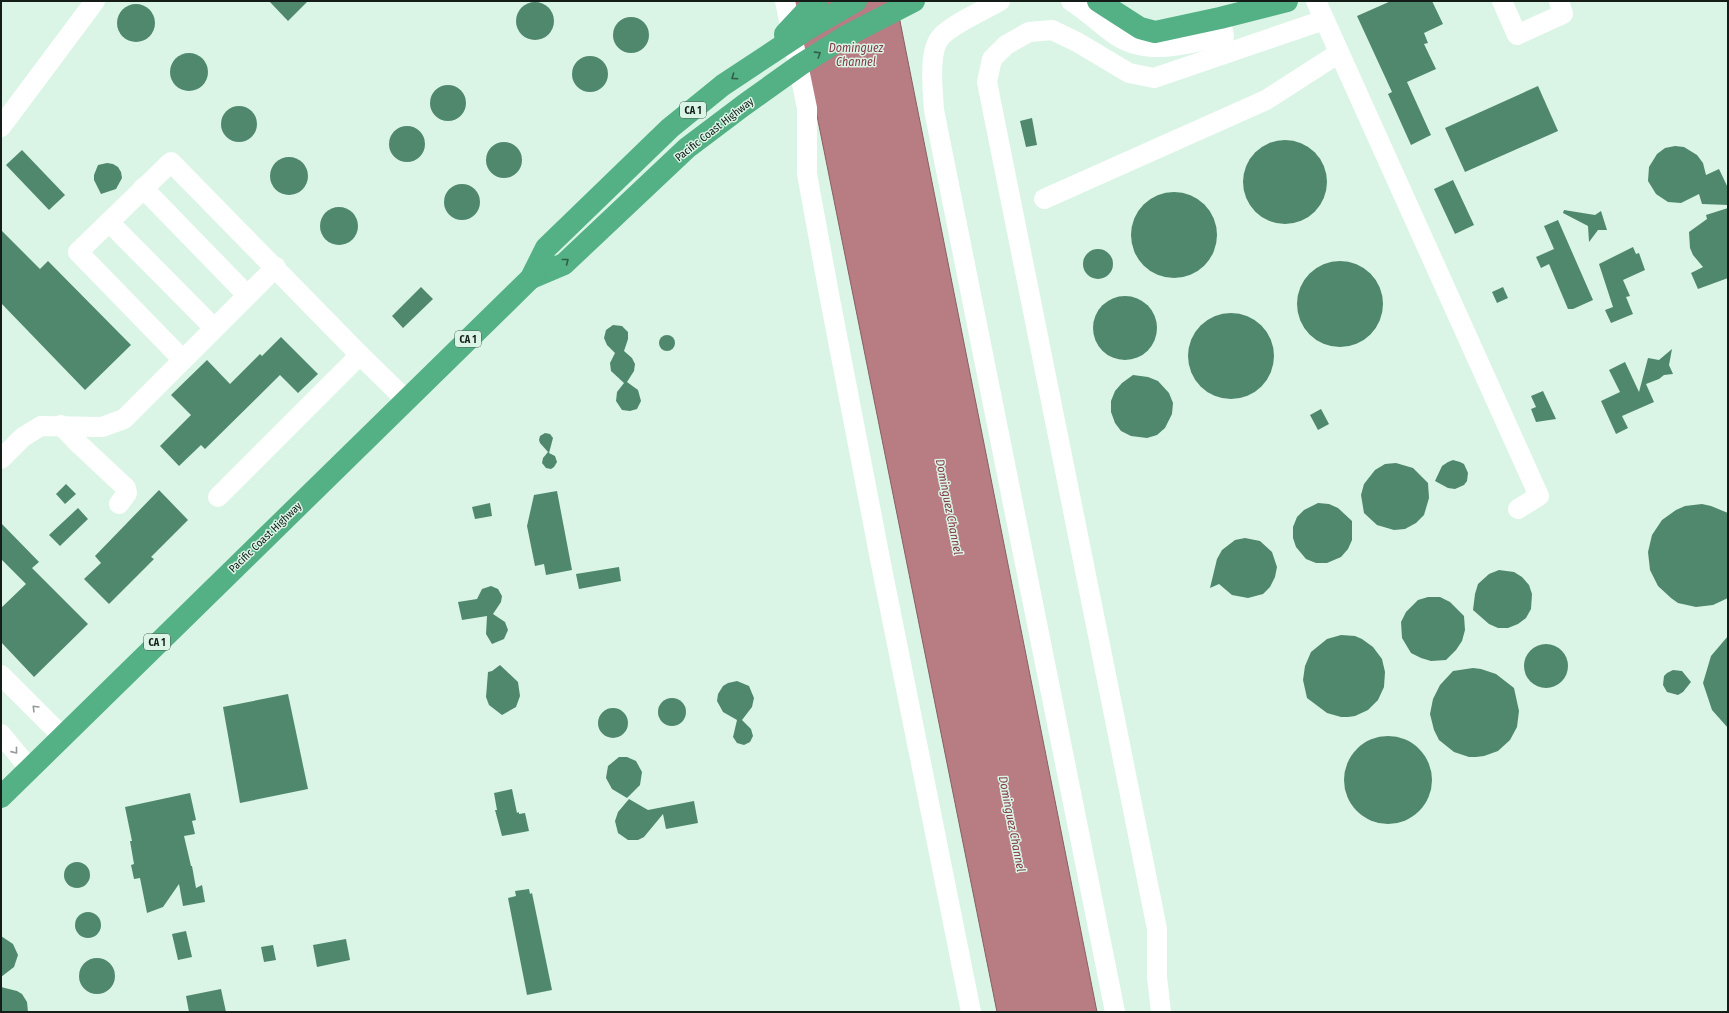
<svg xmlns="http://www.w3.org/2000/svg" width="1729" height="1013" viewBox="0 0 1729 1013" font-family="'Fira Sans Condensed',sans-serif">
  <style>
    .water { fill: #b87c83; stroke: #876063 }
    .building { fill: #4f886c }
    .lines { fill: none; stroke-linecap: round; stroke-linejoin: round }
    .minor { stroke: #fff; stroke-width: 20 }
    .highway { stroke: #54b085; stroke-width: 22 }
    .oneway { stroke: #315f49 }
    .oneway2 { stroke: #959997 }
    .labels { text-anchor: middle; stroke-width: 3; stroke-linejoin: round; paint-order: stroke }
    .shield { fill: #daf5e6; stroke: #4f5e56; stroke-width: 1 }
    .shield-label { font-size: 10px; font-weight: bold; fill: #141d18 }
    .street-label { font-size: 11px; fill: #141d18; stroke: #daf5e6 }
    .water-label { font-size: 12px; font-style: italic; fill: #833744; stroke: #daf5e6 }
  </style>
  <rect width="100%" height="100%" fill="#daf5e6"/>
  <path class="water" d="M794,1H896L1097,1012H997Z"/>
  <g class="building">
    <path d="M269,1H308L288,21Z"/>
    <path d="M1391,1H1432L1443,24L1424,33L1428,43L1424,44L1436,69L1407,82L1431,135L1411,145L1388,94L1392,92L1357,16Z"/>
    <circle cx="535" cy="21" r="19"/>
    <circle cx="136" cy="23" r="19"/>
    <circle cx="631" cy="35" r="18"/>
    <circle cx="189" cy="72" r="19"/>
    <circle cx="590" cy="74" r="18"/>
    <circle cx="448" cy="103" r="18"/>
    <path d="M1538,86L1558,131L1465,172L1445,128Z"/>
    <circle cx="239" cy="124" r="18"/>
    <path d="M1032,118L1037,145L1026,147L1020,121Z"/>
    <circle cx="407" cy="144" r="18"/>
    <circle cx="1285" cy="182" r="42"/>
    <circle cx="504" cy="160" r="18"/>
    <path d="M1675,146L1684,147L1697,155L1703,163L1706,175L1719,169L1728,188V205L1702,204L1699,194L1681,203L1668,202L1656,194L1648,181L1649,167L1657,154L1665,148Z"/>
    <path d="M22,150L65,195L49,210L6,165Z"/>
    <circle cx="289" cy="176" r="19"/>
    <path d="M107,163L113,164L118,167L121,172L122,178L116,189L101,194L94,180V175L98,165Z"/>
    <path d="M1453,180L1474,225L1455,234L1434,189Z"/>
    <circle cx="462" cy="202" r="18"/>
    <circle cx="1174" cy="235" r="43"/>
    <circle cx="339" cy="226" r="19"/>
    <path d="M1728,208V278L1698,289L1691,273L1703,267L1693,255L1690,248L1689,232L1707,219L1706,215Z"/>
    <path d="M1564,210L1595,215L1601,211L1607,230H1598L1589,242L1588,226L1563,213Z"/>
    <path d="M1558,220L1593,300L1573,309H1568L1549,264L1541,268L1536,257L1554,249L1544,226Z"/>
    <path d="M1,230L40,269L48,261L131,345L85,390L1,303Z"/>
    <path d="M1633,247L1636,254L1639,253L1645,270L1623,280L1630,296L1626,297L1633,314L1611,323L1605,310L1613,307L1599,264Z"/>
    <circle cx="1098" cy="264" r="15"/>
    <circle cx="1340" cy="304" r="43"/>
    <path d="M421,287L433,299L403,328L392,316Z"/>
    <path d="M1503,287L1508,298L1497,303L1492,292Z"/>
    <circle cx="1125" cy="328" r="32"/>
    <circle cx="1231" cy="356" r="43"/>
    <path d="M613,325L622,326L628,332V339L624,351L632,358L635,364L634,371L627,382L638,390L641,401L637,409L630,411L622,410L616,401L617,392L624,383L611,371L610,363L615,353L607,345L604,338L606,330Z"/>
    <circle cx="667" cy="343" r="8"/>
    <path d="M281,337L318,374L298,393L280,375L205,449L201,445L179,466L160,446L191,415L171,395L207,360L230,384L260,354L262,356Z"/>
    <path d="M1672,349L1669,365L1673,374L1664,375L1659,379L1646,384L1654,402L1622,416L1628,428L1616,434L1601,401L1620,392L1609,370L1625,362L1639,392L1648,358L1659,360Z"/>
    <path d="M1133,375L1148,377L1158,381L1169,393L1173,403L1172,414L1165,428L1157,435L1147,438L1131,436L1121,431L1115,423L1111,412V401L1115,391L1122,383Z"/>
    <path d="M1543,391L1556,419L1536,422L1531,409L1536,407L1531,396Z"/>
    <path d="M1321,409L1329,424L1318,430L1310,415Z"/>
    <path d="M545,433L550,434L553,438L549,453L555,456L557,462L554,467L551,469L546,468L542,463L543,458L548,452L540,443L539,440L540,436Z"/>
    <path d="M1453,460L1460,462L1464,464L1468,473L1467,481L1464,485L1455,489L1448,488L1435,481L1442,466L1448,462Z"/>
    <path d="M1396,463L1413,468L1428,483L1429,498L1424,515L1416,523L1405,529L1394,530L1377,525L1364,513L1361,495L1364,484L1375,470L1385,464Z"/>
    <path d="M66,484L76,494L65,504L56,494Z"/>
    <path d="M159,490L188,520L151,557L154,559L109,604L84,579L101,563L95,556Z"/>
    <path d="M557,491L572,570L546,575L544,564L535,566L527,526L534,495Z"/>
    <path d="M490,503L492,516L475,519L472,507Z"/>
    <path d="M1318,503L1329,504L1338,508L1352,521V540L1348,549L1341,557L1327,563H1316L1306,559L1296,547L1293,538V527L1297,517L1304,510Z"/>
    <path d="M1702,504L1711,506L1728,513V598L1713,605L1696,607L1678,603L1671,598L1658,586L1650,570L1648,552L1652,535L1662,520L1676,510L1685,506Z"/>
    <path d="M78,508L88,519L60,546L49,535Z"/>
    <path d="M1,523L39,562L32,568L88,624L34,677L1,642V608L26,584L1,559Z"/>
    <path d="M1245,538L1260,541L1272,552L1277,567L1275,577L1270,587L1263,594L1248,598L1232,595L1219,584L1210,588L1217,559L1222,550L1235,540Z"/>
    <path d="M619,567L621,581L579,589L576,574Z"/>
    <path d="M1499,570L1514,572L1522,577L1529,585L1532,594L1531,609L1526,618L1518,624L1508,628H1498L1489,624L1473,610L1475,594L1478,584L1489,574Z"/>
    <path d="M491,586L498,589L502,596L501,602L493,614L505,622L508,630L504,639L492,644L486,634L487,616L462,620L458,602L477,599L482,589Z"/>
    <path d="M1428,597H1440L1450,602L1464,616L1465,630L1462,641L1456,650L1446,660L1431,661L1421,658L1411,653L1402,638L1401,622L1406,612L1418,600Z"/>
    <path d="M1341,635L1355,636L1362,639L1373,647L1382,659L1385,672L1384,687L1378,700L1368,710L1355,716L1348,717H1341L1327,713L1307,698L1303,680L1305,666L1311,652L1327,639Z"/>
    <path d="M1728,636V728L1712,710L1703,683L1711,656Z"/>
    <circle cx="1546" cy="666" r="22"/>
    <path d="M500,665L518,682L520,696L516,707L502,715L489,705L486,697L488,672L492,671Z"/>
    <path d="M1473,668L1481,669L1496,674L1514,688L1519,711L1517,727L1510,740L1498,751L1484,756L1476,757H1469L1454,752L1439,740L1434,730L1430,714L1433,699L1440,685L1453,671Z"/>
    <path d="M1673,670L1682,671L1691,682L1683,692L1678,695L1667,692L1663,685L1664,676L1667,673Z"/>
    <path d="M737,681L749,686L754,698L752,707L742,720L751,729L753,736L750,742L744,745L737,743L733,737L737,720L723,712L717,701L718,694L723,686L728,683Z"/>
    <path d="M288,694L308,789L240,803L223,707Z"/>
    <circle cx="672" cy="712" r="14"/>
    <circle cx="613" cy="723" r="15"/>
    <circle cx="1388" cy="780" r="44"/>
    <path d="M619,757H627L636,761L642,772L640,785L627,798L612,789L606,778L608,766Z"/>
    <path d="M512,789L517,813L519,812V814L525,813L529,831L502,836L495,810H497L494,793Z"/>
    <path d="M190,793L196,820L192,821L195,834L184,836L191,866H192L196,888L202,885L205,902L183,906L179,884L163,907L147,913L140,878L134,879L131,865L134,864L130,841H132L125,807Z"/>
    <path d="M629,799L648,810L694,801L698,823L666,829L663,814L644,837L638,840H628L618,833L615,821L618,812Z"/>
    <circle cx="77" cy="875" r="13"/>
    <path d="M529,889L530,894L532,893L552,990L527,995L508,898L516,896L515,891Z"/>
    <circle cx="88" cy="925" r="13"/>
    <path d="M186,931L192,957L178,960L172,934Z"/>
    <path d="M1,936L13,944L18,955L14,967L1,977Z"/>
    <path d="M346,939L350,960L317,967L313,945Z"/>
    <path d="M273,945L276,960L264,962L261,947Z"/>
    <circle cx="97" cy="976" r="18"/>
    <path d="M1,987L17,991L22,994L27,1002L28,1012H1Z"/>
    <path d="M221,989L226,1012H189L186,996Z"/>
  </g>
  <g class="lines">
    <g class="minor">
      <path d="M785,1L807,108V174L829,294L881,564L971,1012"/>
      <path d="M1000,1C985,10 950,25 940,38C928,53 933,91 934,110L1115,1012"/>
      <path d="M1071,1C1087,11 1101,25 1117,36C1150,57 1188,43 1224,36L1220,18"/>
      <path d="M1316,1L1539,496L1518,509"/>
      <path d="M1502,1L1517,35L1563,14L1559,1"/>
      <path d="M1,127L95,1"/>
      <path d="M143,188L247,295"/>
      <path d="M1044,199L1266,100L1339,53"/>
      <path d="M109,222L214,328"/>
      <path d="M183,360L78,252L171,162L360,355"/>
      <path d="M61,425L79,444L126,488L127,493L119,504"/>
      <path d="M1,459L23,437L41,426L102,427L124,419L276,267"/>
      <path d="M218,497L360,355L406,400"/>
      <path d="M1,675L62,736"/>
      <path d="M1,734L29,768"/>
      <path d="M1161,1012L1157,977V929L987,82L992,59L1006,45L1029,32L1052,30L1077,42L1129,73L1154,78L1324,20"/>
    </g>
    <g class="highway">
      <path d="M1098,1L1140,28L1155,32L1220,18L1287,1"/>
      <path d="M785,34L812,5L817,1"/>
      <path d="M531,278L564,264L687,148L744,105L800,65L846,36L914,1"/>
      <path d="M1,797L531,278L546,248L670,128L723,85L806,30L856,1"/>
    </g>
  </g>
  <defs><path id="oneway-chevron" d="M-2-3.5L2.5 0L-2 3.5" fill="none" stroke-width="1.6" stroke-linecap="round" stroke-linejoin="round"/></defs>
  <g class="oneway">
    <use href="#oneway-chevron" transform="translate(818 54) rotate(-32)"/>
    <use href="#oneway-chevron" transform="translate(734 77) rotate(146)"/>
    <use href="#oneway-chevron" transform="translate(566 261) rotate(-38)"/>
  </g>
  <g class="oneway2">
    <use href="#oneway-chevron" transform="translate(35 708) rotate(-135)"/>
    <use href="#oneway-chevron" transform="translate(15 751) rotate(51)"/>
  </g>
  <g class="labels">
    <g class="shield">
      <rect x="680" y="102" width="26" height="16" rx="3"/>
      <rect x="455" y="331" width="26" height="16" rx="3"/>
      <rect x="144" y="634" width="26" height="16" rx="3"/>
    </g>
    <g class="shield-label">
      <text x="693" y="114">CA 1</text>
      <text x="468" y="343">CA 1</text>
      <text x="157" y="646">CA 1</text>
    </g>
    <g class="street-label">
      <text transform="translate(714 129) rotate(-38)" y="4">Pacific Coast Highway</text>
      <text transform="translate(265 537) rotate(-44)" y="4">Pacific Coast Highway</text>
    </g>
    <g class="water-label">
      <text x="856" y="52">Dominguez<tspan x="856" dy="14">Channel</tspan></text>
      <text transform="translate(949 507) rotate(79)" y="4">Dominguez Channel</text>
      <text transform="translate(1012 824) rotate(79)" y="4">Dominguez Channel</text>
    </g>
  </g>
  <rect width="1729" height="1013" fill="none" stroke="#141d18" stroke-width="4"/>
</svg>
